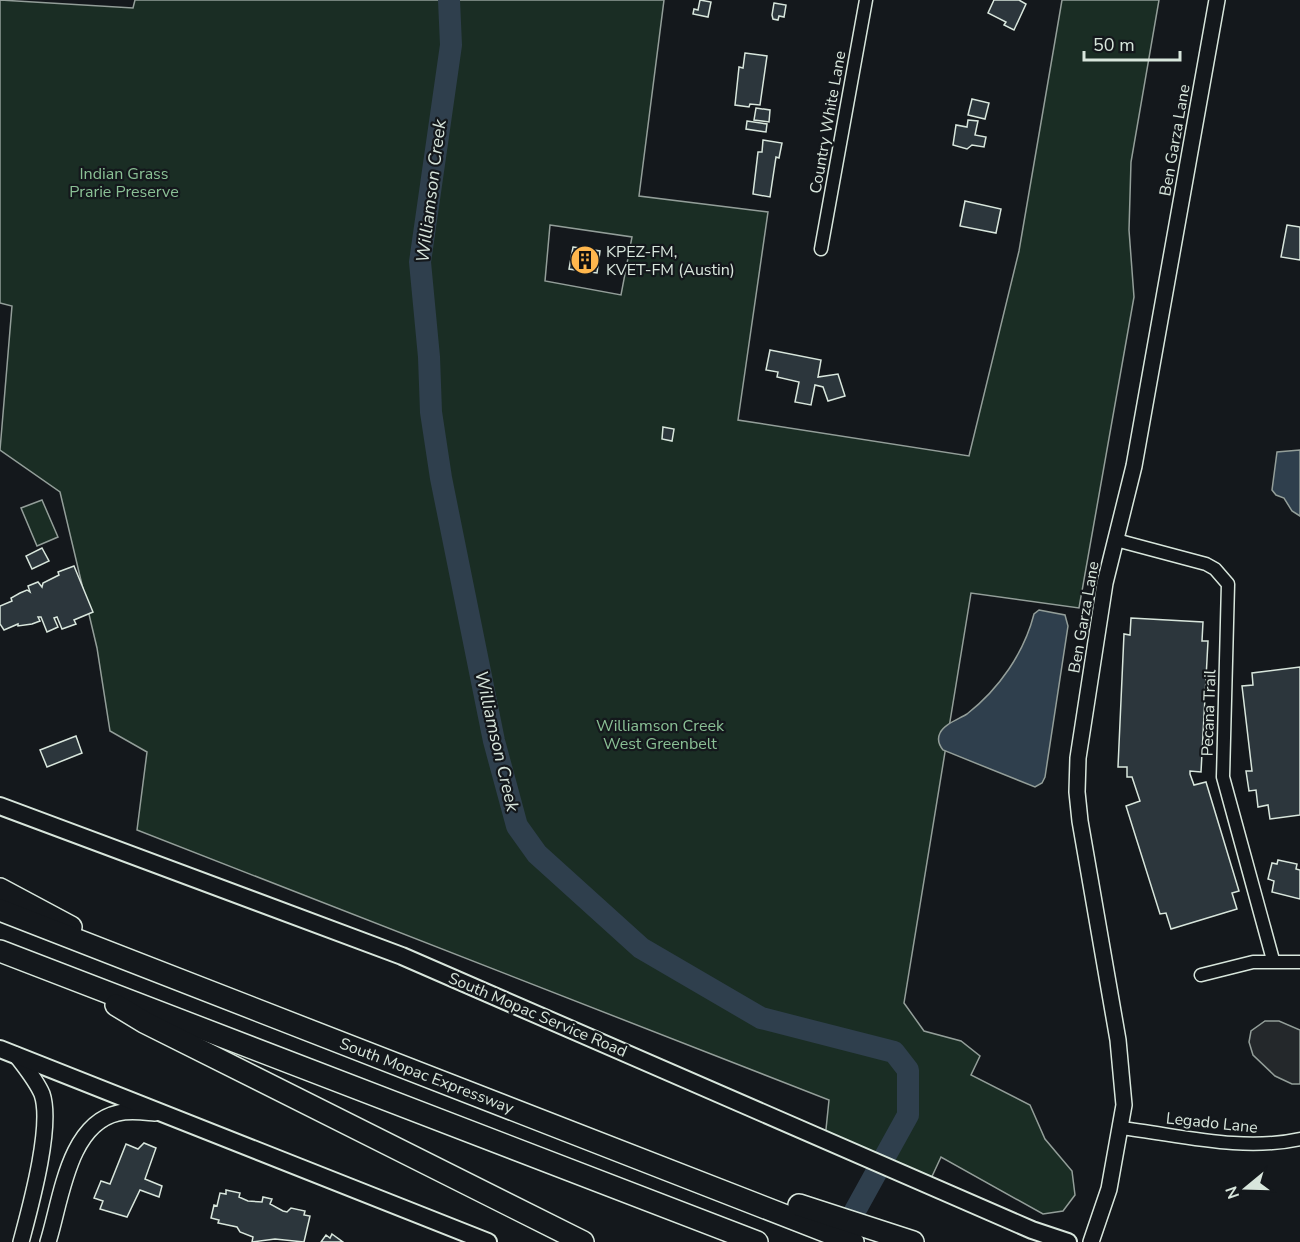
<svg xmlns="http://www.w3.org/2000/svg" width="1300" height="1242" viewBox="0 0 1300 1242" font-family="'Nunito Sans',sans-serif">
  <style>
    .green { fill: #1a2d24; stroke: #939e99; stroke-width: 1.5; fill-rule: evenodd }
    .parking { fill: #24282b; stroke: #939e99; stroke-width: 1.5 }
    .water { fill: #2f3f4d; stroke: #939e99; stroke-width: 1.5 }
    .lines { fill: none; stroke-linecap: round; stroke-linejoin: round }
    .river { stroke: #2f3f4d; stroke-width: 22 }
    .building { fill: #2c363c; stroke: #d8e6dc; stroke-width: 1.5 }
    .minor-casing { stroke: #d8e6dc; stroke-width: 15 }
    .tertiary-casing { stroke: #d8e6dc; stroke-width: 18 }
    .secondary-casing { stroke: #d8e6dc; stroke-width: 20 }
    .motorway-casing { stroke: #d8e6dc; stroke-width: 24 }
    .minor { stroke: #14181c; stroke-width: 12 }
    .tertiary { stroke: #14181c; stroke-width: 15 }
    .secondary { stroke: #14181c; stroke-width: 16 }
    .motorway { stroke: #14181c; stroke-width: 21 }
    .labels { text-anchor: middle; stroke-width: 4.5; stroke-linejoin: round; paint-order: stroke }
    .street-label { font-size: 16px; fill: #d8e6dc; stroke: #14181c }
    .park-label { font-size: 16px; fill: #8ac095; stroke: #14181c }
    .poi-label { font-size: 16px; fill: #d8e6dc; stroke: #14181c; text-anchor: start }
    .water-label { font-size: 18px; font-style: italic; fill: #d8e6dc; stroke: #14181c }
  </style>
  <rect width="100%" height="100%" fill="#14181c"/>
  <g class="green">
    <path d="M0,0L133,8L135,0H664L639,196L768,212L738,420L969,456L1019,251L1062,0H1159L1131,162L1129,230L1134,297L1079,608L971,593L904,1003L924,1031L961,1041L980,1056L971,1075L1030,1105L1045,1139L1072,1171L1075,1195L1063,1211L1043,1214L941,1157L928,1185L825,1139L829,1100L137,830L147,752L110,731L97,648L60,492L0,450L12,306L0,303ZM550,225L632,237L621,295L545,281Z"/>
    <path d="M42,500L58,537L37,546L21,508Z"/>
  </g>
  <path class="parking" d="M1265,1021H1279L1300,1030V1084H1292L1275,1076L1253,1055L1249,1042L1251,1031Z"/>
  <g class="water">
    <path d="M1300,450V516L1292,511L1284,498L1276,495L1272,490L1277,452Z"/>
    <path d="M1039,610L1065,615L1068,626L1045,777L1042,783L1035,787L943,750C939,745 937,739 940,733C944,724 959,719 967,714C999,689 1024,653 1034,614Z"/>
  </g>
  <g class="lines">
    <path class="river" d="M449,0L451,45L420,262L429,357L431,412L441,478L494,741L517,826L537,854L641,948L761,1018L894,1052L908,1070V1115L840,1238"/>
  </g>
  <g class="building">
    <path d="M700,0L711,2L708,17L693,14L694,9L698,10Z"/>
    <path d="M994,0H1019L1026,4L1014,30L1004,25L1006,22L988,13Z"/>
    <path d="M774,3L786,5L784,17L779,16L778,20L773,19L772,15Z"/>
    <path d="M745,53L767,56L760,105L750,104L749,107L735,105L739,67L743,68Z"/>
    <path d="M972,99L989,103L985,119L968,115Z"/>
    <path d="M756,108L770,110L769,122L754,120Z"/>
    <path d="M968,120L978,121L975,135L986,137L984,147L972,145L967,149L953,145L956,125L967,127Z"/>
    <path d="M747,121L767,124L766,132L746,129Z"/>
    <path d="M763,140L782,143L779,158L776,157L770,197L753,194L758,152H762Z"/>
    <path d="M965,201L1001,209L996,233L960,226Z"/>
    <path d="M1287,225L1300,227V260L1281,257Z"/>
    <path d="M573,247L600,251L597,273L569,269Z"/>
    <path d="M770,350L821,360L818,377L838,374L845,396L828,401L823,387L815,385L811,405L795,402L799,382L777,377L778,372L766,370Z"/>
    <path d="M663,427L674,429L672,441L662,439Z"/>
    <path d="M42,548L49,561L32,569L26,556Z"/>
    <path d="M74,566L93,612L74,620L76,624L62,629L57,617L54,618L58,627L47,632L41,617H38L40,621L32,624L18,626V624L4,630L0,624V606L12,601L11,598L20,593L27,590L30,592L28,586L38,582L42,587L43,583L59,575L58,572Z"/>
    <path d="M1131,618L1203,622L1202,641H1208L1201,772L1190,771V774L1194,785L1206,782L1239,891L1232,893L1237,909L1171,929L1166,913L1160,914L1126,806L1140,801L1132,777H1127V767H1118L1124,634L1130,635Z"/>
    <path d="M1300,667V815L1270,819L1268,805L1258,807L1256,790L1249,791L1246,771H1252L1242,686L1253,685L1252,673Z"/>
    <path d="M76,736L82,753L47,767L40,750Z"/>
    <path d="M1278,860L1297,864L1296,869L1300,870V899L1272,892L1274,881L1268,879L1272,863L1277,864Z"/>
    <path d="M144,1143L156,1148L145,1179L162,1186L159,1197L140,1190L127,1217L100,1209L103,1201L94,1198L101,1181L110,1184L126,1144L138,1149Z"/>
    <path d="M226,1190L240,1193L239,1197L248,1201L262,1202L263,1197L272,1199L270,1204L283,1211L287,1212L291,1208L305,1211L304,1215L310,1216L304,1242L275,1239L252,1242L253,1237L240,1232L237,1227L218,1223L219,1220L211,1218L214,1205L217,1206L220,1193L226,1194Z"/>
    <path d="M332,1234L343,1242H321L326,1235L330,1238Z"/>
  </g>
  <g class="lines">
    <g class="minor-casing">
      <g id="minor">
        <path d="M821,249L866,0"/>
        <path d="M1116,540L1206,564L1215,569L1228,584L1223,777L1273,960"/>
        <path d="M1201,975L1253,962H1300"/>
        <path d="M1121,1128C1180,1135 1242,1152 1300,1139"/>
      </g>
    </g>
    <g class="tertiary-casing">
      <g id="tertiary">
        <path d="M16,1055C25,1067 36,1080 42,1094C53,1126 30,1208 21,1242"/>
        <path d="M48,1242C61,1201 68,1124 118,1113C130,1110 143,1112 155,1113"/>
        <path d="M1091,1242L1109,1189L1124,1105L1118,1040L1080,821L1077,792L1078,758L1105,583L1134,466L1217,0"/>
      </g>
    </g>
    <g class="secondary-casing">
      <g id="secondary">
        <path d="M0,806L402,956L1032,1230L1068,1242"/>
        <path d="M0,1049L488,1242"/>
      </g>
    </g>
    <g class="motorway-casing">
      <g id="motorway">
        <path d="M0,889L71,927"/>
        <path d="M0,910L853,1242"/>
        <path d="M0,951L757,1242"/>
        <path d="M116,1005L144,1022L583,1242"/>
        <path d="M799,1205L913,1242"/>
      </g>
    </g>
    <use href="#minor" class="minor"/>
    <use href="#tertiary" class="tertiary"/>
    <use href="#secondary" class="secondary"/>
    <use href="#motorway" class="motorway"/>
  </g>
  <defs>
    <g id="building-disc" transform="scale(1.5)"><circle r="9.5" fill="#ffb74d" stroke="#14181c"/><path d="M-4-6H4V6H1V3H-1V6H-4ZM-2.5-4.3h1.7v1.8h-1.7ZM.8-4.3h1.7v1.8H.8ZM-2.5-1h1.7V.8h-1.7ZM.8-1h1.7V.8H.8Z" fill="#111"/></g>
  </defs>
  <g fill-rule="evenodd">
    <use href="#building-disc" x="585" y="260"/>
  </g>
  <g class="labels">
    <g class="street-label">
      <text transform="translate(827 122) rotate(-80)" y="6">Country White Lane</text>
      <text transform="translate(1174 140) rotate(-80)" y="6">Ben Garza Lane</text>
      <text transform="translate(1083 617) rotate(-80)" y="6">Ben Garza Lane</text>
      <text transform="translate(1208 713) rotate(-88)" y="6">Pecana Trail</text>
      <text transform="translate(538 1014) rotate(23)" y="6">South Mopac Service Road</text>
      <text transform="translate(427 1075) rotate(21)" y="6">South Mopac Expressway</text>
      <text transform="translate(1212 1122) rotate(6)" y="6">Legado Lane</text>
    </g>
    <g class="park-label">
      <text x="124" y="179">Indian Grass<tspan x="124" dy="18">Prarie Preserve</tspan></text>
      <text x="660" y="731">Williamson Creek<tspan x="660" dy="18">West Greenbelt</tspan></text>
    </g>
    <g class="poi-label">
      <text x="606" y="257">KPEZ-FM,<tspan x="606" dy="18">KVET-FM (Austin)</tspan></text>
    </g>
    <g class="water-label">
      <text transform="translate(431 191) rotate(-83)" y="6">Williamson Creek</text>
      <text transform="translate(497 741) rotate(77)" y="6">Williamson Creek</text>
    </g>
  </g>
  <g transform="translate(1246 1188) rotate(251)" stroke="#14181c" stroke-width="4.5" paint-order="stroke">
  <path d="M0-4.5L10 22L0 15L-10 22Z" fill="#d8e6dc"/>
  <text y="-9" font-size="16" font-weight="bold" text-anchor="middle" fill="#d8e6dc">N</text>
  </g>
  <path d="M1084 51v9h96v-9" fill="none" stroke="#d8e6dc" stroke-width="3"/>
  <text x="1093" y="51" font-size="18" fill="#d8e6dc" stroke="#14181c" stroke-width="4.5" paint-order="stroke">50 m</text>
</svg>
